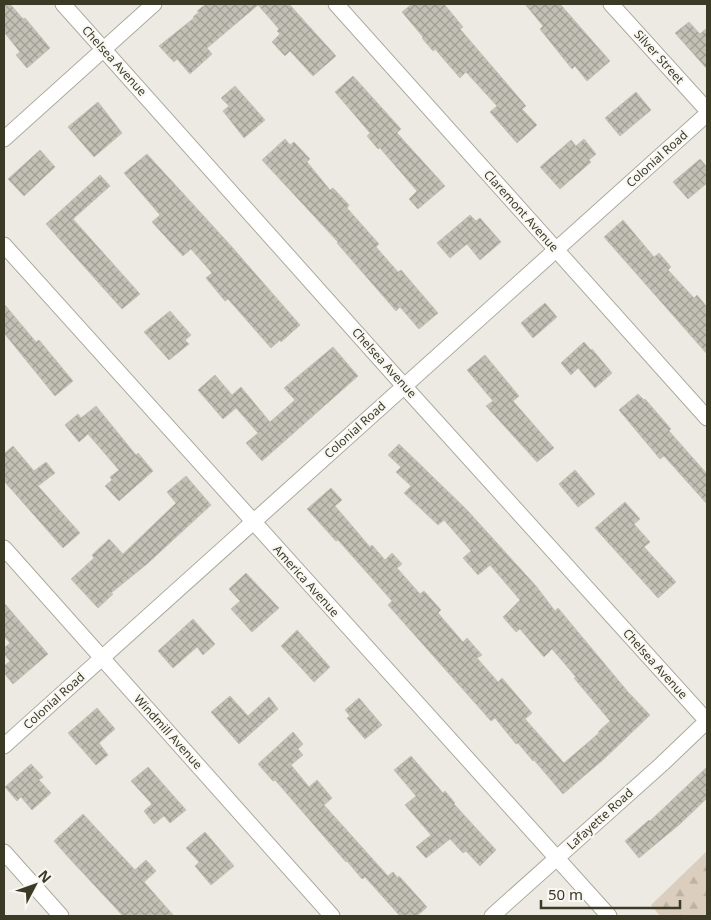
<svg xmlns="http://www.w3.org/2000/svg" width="711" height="920" viewBox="0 0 711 920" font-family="'Noto Sans',sans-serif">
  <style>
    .forest { fill: url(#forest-firs) }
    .building { fill: url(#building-cross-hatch); stroke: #c5c3b6 }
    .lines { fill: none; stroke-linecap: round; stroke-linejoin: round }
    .street-casing { stroke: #acab9f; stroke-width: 17 }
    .street { stroke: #fff; stroke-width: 15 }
    .labels { text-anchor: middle; stroke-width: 4.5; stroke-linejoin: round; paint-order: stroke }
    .street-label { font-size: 12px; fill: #3b3b25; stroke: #f8f7f3 }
  </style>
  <defs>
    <pattern id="forest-firs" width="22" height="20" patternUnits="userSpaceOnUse" patternTransform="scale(1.25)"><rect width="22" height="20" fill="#dbcebe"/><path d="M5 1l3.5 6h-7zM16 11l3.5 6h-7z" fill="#bdb2a3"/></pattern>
    <pattern id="building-cross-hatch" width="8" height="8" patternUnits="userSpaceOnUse" patternTransform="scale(1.25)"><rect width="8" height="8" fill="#c3c1b6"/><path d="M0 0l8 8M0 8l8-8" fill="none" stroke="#a09e94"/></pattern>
  </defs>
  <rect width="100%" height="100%" fill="#eceae3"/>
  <path class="forest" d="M707,851V916H660L651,905Z"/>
  <g class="building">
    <path d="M4,4H10L23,19L25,18L50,48L27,68L16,55L20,52L4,32Z"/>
    <path d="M206,4H289L336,56L313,76L290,51L285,56L272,42L280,34L277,31L279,29L258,5L207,48L212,54L190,74L177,59L174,62L159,46L194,18L193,17L199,12L197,11Z"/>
    <path d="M412,4H444L463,27L460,29L526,106L522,109L537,125L517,143L490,112L497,106L466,72L460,78L435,49L433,51L422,38L423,37L402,12Z"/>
    <path d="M525,4H560L610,61L587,81L575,66L572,69L540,29L543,26Z"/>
    <path d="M689,22L700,34L707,28V69L675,33Z"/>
    <path d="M353,76L401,129L397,133L445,186L418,209L409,199L417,191L380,148L378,149L367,136L370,133L335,92Z"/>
    <path d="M235,86L265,120L244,138L223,111L229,106L221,98Z"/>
    <path d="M636,92L651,110L620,136L605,118Z"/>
    <path d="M98,102L122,133L94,157L68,127Z"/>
    <path d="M285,139L290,145L294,142L310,159L307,162L330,190L333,188L349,205L347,208L379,244L376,247L398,272L401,270L438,313L419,329L400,307L396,311L337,243L338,242L262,160Z"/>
    <path d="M584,139L596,154L589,160L591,162L560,189L540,167L571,140L576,146Z"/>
    <path d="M40,150L55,167L24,196L8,179Z"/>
    <path d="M147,154L232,247L300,325L281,342L280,340L271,348L228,299L225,301L206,278L212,273L191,249L183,256L152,222L160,215L124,173Z"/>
    <path d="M700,159L707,167V183L688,199L673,182Z"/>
    <path d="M100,175L110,186L73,219L140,294L122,309L46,224Z"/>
    <path d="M470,215L476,221L480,218L501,242L480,260L467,244L450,258L437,243Z"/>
    <path d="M623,220L654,257L659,253L671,267L668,270L694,298L697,295L707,307V354L604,237Z"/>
    <path d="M545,303L557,317L533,338L521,323Z"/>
    <path d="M4,304L36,342L39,340L73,381L55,396L4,333Z"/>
    <path d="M170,311L191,335L185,340L189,344L169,360L144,332Z"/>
    <path d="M584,342L591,350L592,349L612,373L595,388L578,368L571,375L561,363Z"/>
    <path d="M333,347L358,376L262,461L246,443L258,433L236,408L223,419L198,390L215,375L232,395L241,387L270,422L295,400L284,388Z"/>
    <path d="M485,355L519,396L513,401L554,448L537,462L486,406L493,401L467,370Z"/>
    <path d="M638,394L644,400L645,399L671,429L669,431L707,474V504L664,456L660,459L619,410Z"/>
    <path d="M96,406L136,455L138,453L153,471L119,501L105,486L112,480L110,477L119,470L88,434L79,442L65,425L78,414L81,418Z"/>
    <path d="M399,444L467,510L536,586L555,611L558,608L628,692L650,715L604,759L563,794L534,760L533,761L518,743L516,744L495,718L491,721L388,605L392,601L338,540L336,541L307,509L331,488L342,500L335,506L347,520L370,547L372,545L385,560L392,553L402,564L397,568L420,594L424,591L441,610L438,613L463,642L467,638L482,655L477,658L498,682L502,678L532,713L525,719L564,763L599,733L598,732L610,721L574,678L576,677L552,649L544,657L520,629L516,632L503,617L520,600L490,565L478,575L463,558L471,551L444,520L438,525L404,493L411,486L396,472L401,467L388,455Z"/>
    <path d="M13,446L34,471L46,462L55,473L38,486L80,533L63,548L4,481V454Z"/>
    <path d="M575,470L595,494L578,507L559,484Z"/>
    <path d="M186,476L211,505L147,564L111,593L113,594L98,608L71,579L94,558L92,555L109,539L123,554L176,503L167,492Z"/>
    <path d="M625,502L640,519L634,524L650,542L644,547L676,582L658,598L595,528Z"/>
    <path d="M246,573L279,608L252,632L231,609L240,601L229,589Z"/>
    <path d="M4,603L48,654L13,684L4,673V666L10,661L4,654V648L10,643L4,636Z"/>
    <path d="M193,619L215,644L203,655L197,647L173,668L158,651Z"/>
    <path d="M297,630L330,667L314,682L281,646Z"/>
    <path d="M230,696L248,716L269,697L278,709L239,744L211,712Z"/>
    <path d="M359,698L382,725L365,739L347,718L350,716L345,710Z"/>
    <path d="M97,708L115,729L99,743L108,755L96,765L68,733Z"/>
    <path d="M293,732L303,744L298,749L303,755L291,765L309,787L317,780L332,798L324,805L388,876L393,872L398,878L399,876L427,907L417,916H400L365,877L362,879L347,861L346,862L275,780L273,781L258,764Z"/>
    <path d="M411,756L443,793L445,791L455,803L454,804L496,850L480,866L466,851L463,853L450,839L426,858L416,847L431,835L405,805L416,796L394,770Z"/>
    <path d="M31,764L43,777L39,780L51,793L32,810L21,797L17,801L5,787Z"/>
    <path d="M148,767L186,810L170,823L164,816L154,824L144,811L152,804L131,781Z"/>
    <path d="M707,767V798L680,824L639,858L625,841L649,820L650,821Z"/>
    <path d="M83,814L135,870L146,860L156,871L144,882L174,916H123L69,858L54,841Z"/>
    <path d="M205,832L234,866L211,885L195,866L199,862L186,848Z"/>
  </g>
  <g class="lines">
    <g class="street-casing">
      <g id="street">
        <path d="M63,4L404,386L707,721L662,764L492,916"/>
        <path d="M336,4L707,418"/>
        <path d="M611,4L707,110"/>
        <path d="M4,139L154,4"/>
        <path d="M4,245L609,916"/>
        <path d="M4,548L332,916"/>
        <path d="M4,746L707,114"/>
        <path d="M4,852L61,916"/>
      </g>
    </g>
    <use href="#street" class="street"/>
  </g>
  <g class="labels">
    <g class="street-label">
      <text transform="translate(659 57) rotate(48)" y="4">Silver Street</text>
      <text transform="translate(114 61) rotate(48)" y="4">Chelsea Avenue</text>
      <text transform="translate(657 159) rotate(-42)" y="4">Colonial Road</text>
      <text transform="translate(521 211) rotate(48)" y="4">Claremont Avenue</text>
      <text transform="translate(384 363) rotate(48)" y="4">Chelsea Avenue</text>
      <text transform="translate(355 430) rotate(-42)" y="4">Colonial Road</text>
      <text transform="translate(306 581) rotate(48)" y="4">America Avenue</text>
      <text transform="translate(655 664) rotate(48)" y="4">Chelsea Avenue</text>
      <text transform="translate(54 701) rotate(-42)" y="4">Colonial Road</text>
      <text transform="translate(168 732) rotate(48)" y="4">Windmill Avenue</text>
      <text transform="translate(600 819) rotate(-42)" y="4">Lafayette Road</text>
    </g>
  </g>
  <rect width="711" height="920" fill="none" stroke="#3b3b25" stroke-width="10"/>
  <g transform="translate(35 885) rotate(49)" stroke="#f8f7f3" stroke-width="4" paint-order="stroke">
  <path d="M0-4L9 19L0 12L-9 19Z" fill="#3b3b25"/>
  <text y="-8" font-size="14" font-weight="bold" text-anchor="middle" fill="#3b3b25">N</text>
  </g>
  <path d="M541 900v8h139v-8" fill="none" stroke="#3b3b25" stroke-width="2.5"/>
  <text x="548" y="900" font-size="15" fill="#3b3b25" stroke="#f8f7f3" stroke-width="4" paint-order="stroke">50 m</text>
</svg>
